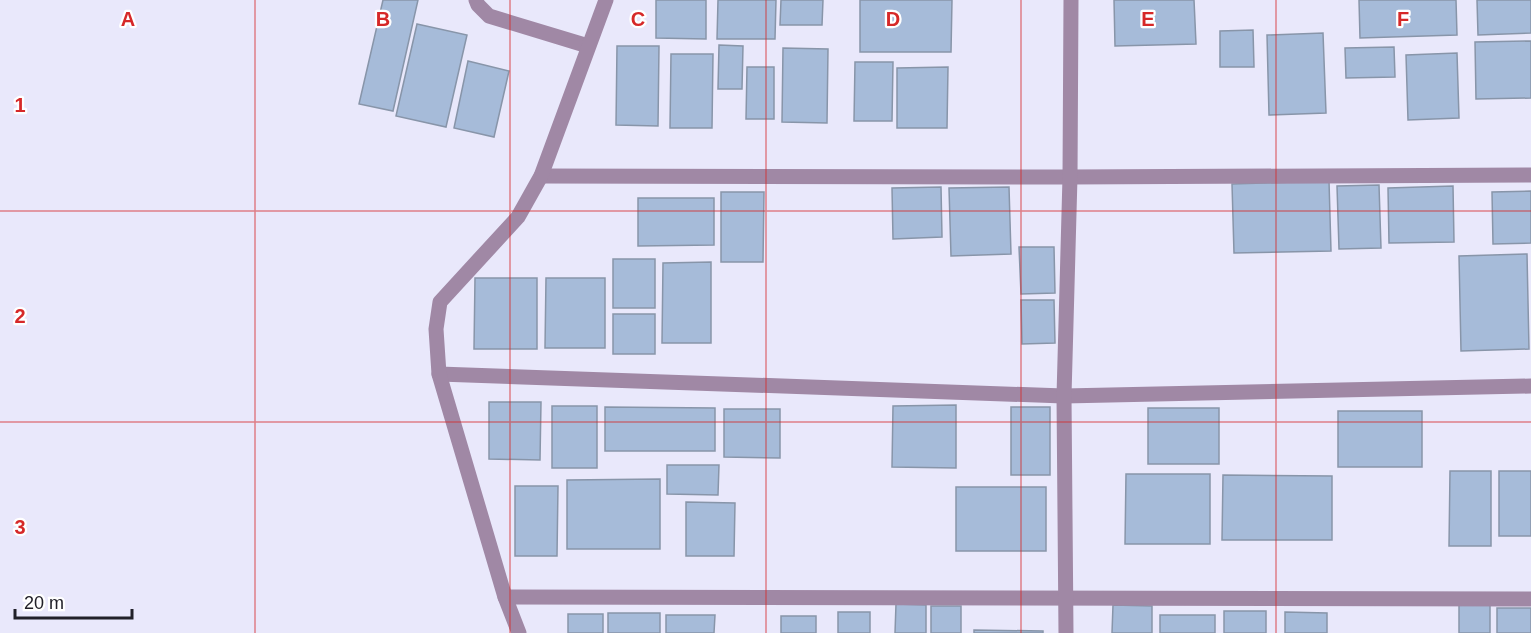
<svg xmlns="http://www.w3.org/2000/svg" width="1531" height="633" viewBox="0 0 1531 633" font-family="Arial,sans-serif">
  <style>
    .building { fill: #a6bbd9; stroke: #8895a9; stroke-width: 1.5 }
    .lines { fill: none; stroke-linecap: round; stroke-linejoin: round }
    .street { stroke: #a088a5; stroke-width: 15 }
    .grid { fill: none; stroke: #d62828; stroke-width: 1.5; stroke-opacity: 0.55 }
    .grid-label { font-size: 20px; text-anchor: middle; font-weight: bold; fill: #d62828; stroke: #fff; stroke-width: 4.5; stroke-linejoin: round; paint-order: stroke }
  </style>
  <rect width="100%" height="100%" fill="#e9e8fb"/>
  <g class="building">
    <path d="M383,0H418L393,111L359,104Z"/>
    <path d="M656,0H706V39L656,38Z"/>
    <path d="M718,0H776L775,39H717Z"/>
    <path d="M781,0H823L822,25H780Z"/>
    <path d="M860,0H952L951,52H860Z"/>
    <path d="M1114,0H1194L1196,44L1115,46Z"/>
    <path d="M1359,0H1456L1457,35L1360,38Z"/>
    <path d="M1477,0H1531V33L1478,35Z"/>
    <path d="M417,24L467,35L446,127L396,116Z"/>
    <path d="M1253,30L1254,67H1220V31Z"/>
    <path d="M1323,33L1326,113L1269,115L1267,35Z"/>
    <path d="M1531,41V98L1476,99L1475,42Z"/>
    <path d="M719,45L743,46L742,89H718Z"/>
    <path d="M617,46H659L658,126L616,125Z"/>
    <path d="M1394,47L1395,77L1346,78L1345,48Z"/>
    <path d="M783,48L828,49L827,123L782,122Z"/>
    <path d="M1457,53L1459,118L1408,120L1406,55Z"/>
    <path d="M671,54H713L712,128H670Z"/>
    <path d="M468,61L509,71L494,137L454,128Z"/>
    <path d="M855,62H893L892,121H854Z"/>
    <path d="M747,67H774V119H746Z"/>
    <path d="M948,67L947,128H897V68Z"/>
    <path d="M1329,181L1331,251L1234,253L1232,184Z"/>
    <path d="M1379,185L1381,248L1339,249L1337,186Z"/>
    <path d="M1453,186L1454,242L1389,243L1388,188Z"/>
    <path d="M941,187L942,237L893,239L892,188Z"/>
    <path d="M1009,187L1011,254L951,256L949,188Z"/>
    <path d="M1531,191V243L1493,244L1492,192Z"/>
    <path d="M721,192H764L763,262H721Z"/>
    <path d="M638,198H714V245L638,246Z"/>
    <path d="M1019,247H1054L1055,293L1021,294Z"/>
    <path d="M1527,254L1529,349L1461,351L1459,256Z"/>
    <rect x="613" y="259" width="42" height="49"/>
    <path d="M711,262V343H662L663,263Z"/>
    <path d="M475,278H537V349H474Z"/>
    <path d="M546,278H605V348H545Z"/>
    <path d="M1021,300H1054L1055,343L1022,344Z"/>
    <rect x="613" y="314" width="42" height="40"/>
    <path d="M489,402H541L540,460L489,459Z"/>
    <path d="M956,405V468L892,467L893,406Z"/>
    <rect x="552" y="406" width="45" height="62"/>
    <path d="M605,407L715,408V451H605Z"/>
    <rect x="1011" y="407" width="39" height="68"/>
    <rect x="1148" y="408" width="71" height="56"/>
    <path d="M724,409H780V458L724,457Z"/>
    <rect x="1338" y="411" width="84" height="56"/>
    <path d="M667,465H719L718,495L667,494Z"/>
    <path d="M1450,471H1491V546H1449Z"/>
    <rect x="1499" y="471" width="32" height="65"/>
    <path d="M1126,474H1210V544H1125Z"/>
    <path d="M1223,475L1332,476V540H1222Z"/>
    <path d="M660,479V549H567V480Z"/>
    <path d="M515,486H558L557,556H515Z"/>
    <rect x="956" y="487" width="90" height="64"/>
    <path d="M686,502L735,503L734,556H686Z"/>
    <path d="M1459,601L1490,602V633H1459Z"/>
    <path d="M896,604L926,605V633H895Z"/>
    <path d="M1113,605L1152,606V633H1112Z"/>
    <rect x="931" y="606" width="30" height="27"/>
    <rect x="1497" y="608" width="34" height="25"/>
    <rect x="1224" y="611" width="42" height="22"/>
    <rect x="838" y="612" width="32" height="21"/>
    <path d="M1285,612L1327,613V633H1285Z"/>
    <rect x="608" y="613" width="52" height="20"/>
    <rect x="568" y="614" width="35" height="19"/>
    <path d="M666,615H715L714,633H666Z"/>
    <rect x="1160" y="615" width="55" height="18"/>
    <rect x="781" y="616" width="35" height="17"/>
    <path d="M974,630L1043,631V633H974Z"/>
  </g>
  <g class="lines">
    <g class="street">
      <path d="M476,0L478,5L489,16L588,46"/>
      <path d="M541,176L1070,177L1531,175"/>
      <path d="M439,374L1064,396L1531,386"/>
      <path d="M505,597L1531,599"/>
      <path d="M519,633L505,597L439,374L436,329L440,302L518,217L541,176L606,0"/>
      <path d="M1066,633L1064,396L1070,177L1071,0"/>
    </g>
  </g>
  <path class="grid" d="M255,0V633M510,0V633M766,0V633M1021,0V633M1276,0V633M0,211H1531M0,422H1531"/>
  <g class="grid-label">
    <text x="128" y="26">A</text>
    <text x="383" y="26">B</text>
    <text x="638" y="26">C</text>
    <text x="893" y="26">D</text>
    <text x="1148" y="26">E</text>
    <text x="1403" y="26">F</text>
    <text x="20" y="112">1</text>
    <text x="20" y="323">2</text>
    <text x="20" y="534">3</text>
  </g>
  <path d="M15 609v9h117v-9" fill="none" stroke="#212029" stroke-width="3"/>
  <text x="24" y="609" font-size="18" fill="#212029" stroke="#ffffff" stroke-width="4.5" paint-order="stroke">20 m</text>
</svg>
